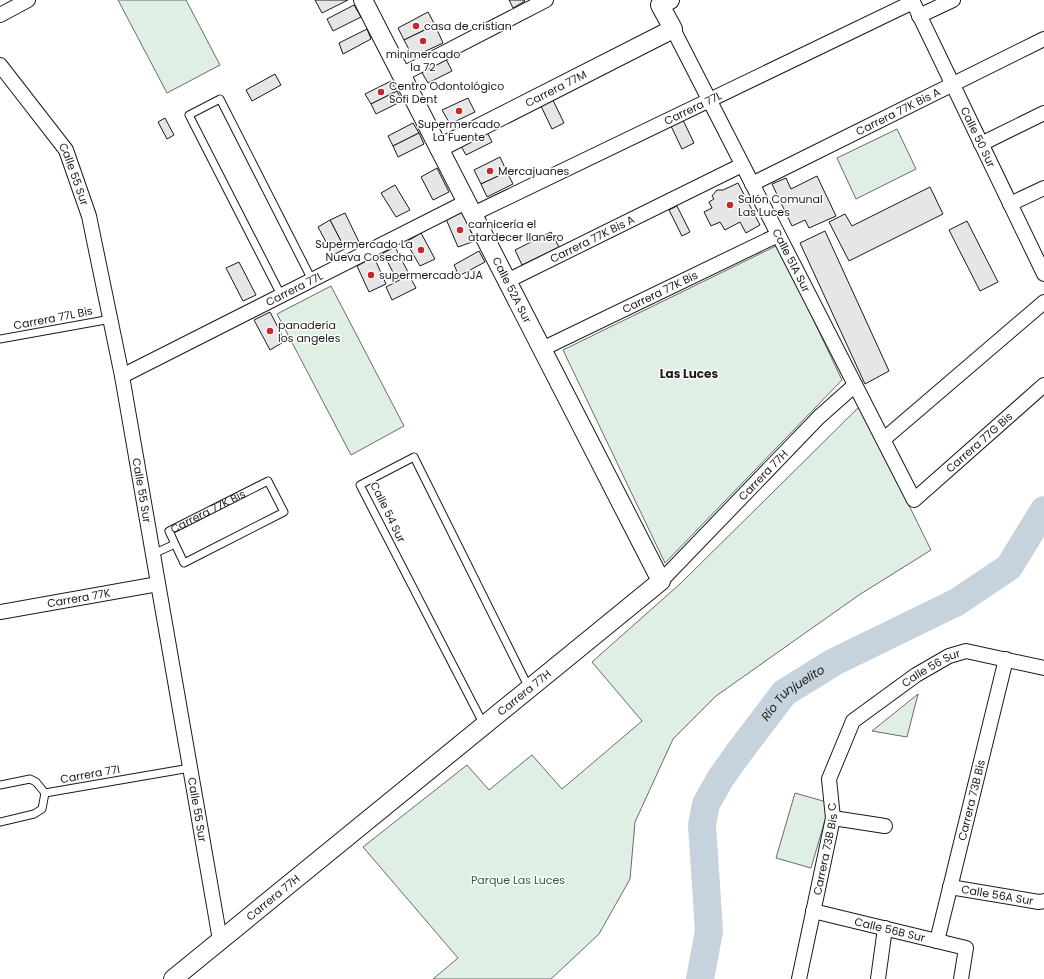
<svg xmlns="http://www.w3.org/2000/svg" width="1044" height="979" viewBox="0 0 1044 979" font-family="Poppins,sans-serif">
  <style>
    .green { fill: #e0efe3; stroke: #6a6a6a }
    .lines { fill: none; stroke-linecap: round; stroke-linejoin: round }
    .river { stroke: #c6d2dc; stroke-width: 28 }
    .building { fill: #e6e6e6; stroke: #1a1a1a }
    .service-casing { stroke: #1a1a1a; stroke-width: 9 }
    .minor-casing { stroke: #1a1a1a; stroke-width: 16 }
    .tertiary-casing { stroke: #1a1a1a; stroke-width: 20 }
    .service { stroke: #fff; stroke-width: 7 }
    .minor { stroke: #fff; stroke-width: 14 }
    .tertiary { stroke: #fff; stroke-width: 18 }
    .poi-dot { fill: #c62828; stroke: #fff; stroke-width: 1.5 }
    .labels { text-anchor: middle; stroke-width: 3; stroke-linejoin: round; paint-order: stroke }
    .poi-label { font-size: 11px; fill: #1a1a1a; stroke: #fff; text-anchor: start }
    .street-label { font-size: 11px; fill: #1a1a1a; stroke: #fff }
    .park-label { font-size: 11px; fill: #2b5a34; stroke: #fff }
    .neighbourhood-label { font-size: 12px; font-weight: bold; fill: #1a1a1a; stroke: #fff }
    .water-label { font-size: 12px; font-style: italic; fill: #1a1a1a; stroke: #fff }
  </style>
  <rect width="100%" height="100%" fill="#fff"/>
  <g class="green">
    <path d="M118,0H186L220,65L167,93Z"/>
    <path d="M897,129L916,169L856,199L837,158Z"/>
    <path d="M778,245L842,380L665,563L563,350Z"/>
    <path d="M331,286L404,426L351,455L277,314Z"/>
    <path d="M860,406L931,550L859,595L716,696L673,739L635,822L630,879L599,934L551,979H433L458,958L363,847L467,765L489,790L532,755L562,789L642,721L592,662L681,583Z"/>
    <path d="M918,694L907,737L872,731Z"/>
    <path d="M795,793L830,803L811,868L776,858Z"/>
  </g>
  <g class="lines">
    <path class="river" id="s1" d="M700,979L709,931L702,825L706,804L720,779L737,755L784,693L834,662L957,602L1009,567L1044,510"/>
  </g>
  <g class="building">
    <path d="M315,0H348L322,13Z"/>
    <path d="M509,0H524L525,1L513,8Z"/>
    <path d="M354,5L361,17L333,31L327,19Z"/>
    <path d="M428,12L435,25L404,40L398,28Z"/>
    <path d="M435,25L443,43L413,57L404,40Z"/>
    <path d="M367,29L371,39L343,54L339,43Z"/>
    <path d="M446,59L452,71L428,83L421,71Z"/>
    <path d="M275,74L281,85L252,101L246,90Z"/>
    <path d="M391,81L397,91L371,104L365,94Z"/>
    <path d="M397,91L402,101L376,114L371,104Z"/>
    <path d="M551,96L564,123L552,129L539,102Z"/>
    <path d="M468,98L475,112L450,124L442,110Z"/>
    <path d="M165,118L174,135L167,139L158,122Z"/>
    <path d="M682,118L694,143L682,149L670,124Z"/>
    <path d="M413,123L419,133L393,146L388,136Z"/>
    <path d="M487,132L492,142L466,155L461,146Z"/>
    <path d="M419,133L424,144L398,157L393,146Z"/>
    <path d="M500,157L507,172L481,184L474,170Z"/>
    <path d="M437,168L449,192L433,200L421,177Z"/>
    <path d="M507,172L513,184L487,197L481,184Z"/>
    <path d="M817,176L836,216L809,228L805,220L792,226L772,184L786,178L791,189Z"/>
    <path d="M738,183L760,225L746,233L740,222L725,230L720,222L711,226L704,212L712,208L709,202L714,199L712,196L717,190H723Z"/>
    <path d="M395,185L410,210L396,217L381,193Z"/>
    <path d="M930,187L943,214L849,261L829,222L845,214L852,226Z"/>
    <path d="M677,206L690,232L682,236L669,210Z"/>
    <path d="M462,211L475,241L458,247L446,219Z"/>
    <path d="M345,213L359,242L345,249L330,220Z"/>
    <path d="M330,220L345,249L333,255L318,227Z"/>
    <path d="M967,221L998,282L980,291L949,230Z"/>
    <path d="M825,231L889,371L865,384L800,243Z"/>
    <path d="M551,232L559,247L522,265L515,250Z"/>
    <path d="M421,233L435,259L420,266L406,242Z"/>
    <path d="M395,247L408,272L396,278L383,253Z"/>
    <path d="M479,251L485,262L459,276L454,265Z"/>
    <path d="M374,257L386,284L369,292L357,266Z"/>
    <path d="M239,262L256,295L243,301L226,268Z"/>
    <path d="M409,275L416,288L392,300L386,287Z"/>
    <path d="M270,312L285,341L270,350L254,320Z"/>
  </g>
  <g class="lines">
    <g class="service-casing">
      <g id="service">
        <path d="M281,295L189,115L220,99L312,280"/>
        <path d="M0,339L111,319"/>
        <path id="s2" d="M153,554L175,544L169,531L268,481L284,512L184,563L175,544"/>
        <path d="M484,725L360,485L414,457L529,688"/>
        <path d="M0,785L30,779L36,782L45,793L190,768"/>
        <path d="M0,822L34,814L42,809L45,793"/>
      </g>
    </g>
    <g class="minor-casing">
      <g id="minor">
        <path id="s3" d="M912,0L1044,274"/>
        <path d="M0,15L28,0"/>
        <path d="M919,16L953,0"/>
        <path id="s4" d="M673,29L914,500L1044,385"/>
        <path id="s5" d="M0,65L66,150L89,216L122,376L220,940"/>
        <path d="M401,75L546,0"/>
        <path d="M981,144L1044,113"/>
        <path id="s6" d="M752,184L1044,39"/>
        <path d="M1010,204L1044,188"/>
        <path id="s7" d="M473,214L913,2"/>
        <path id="s8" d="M507,281L742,165"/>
        <path id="s9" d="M542,349L778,235"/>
        <path id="s10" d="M122,376L466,202"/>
        <path d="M884,439L1044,302"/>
        <path id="s11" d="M661,581L819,417L855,385"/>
        <path id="s12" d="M0,612L158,584"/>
        <path d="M833,818L885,826"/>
        <path id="s13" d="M950,887L1039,902L1044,901"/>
        <path id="s14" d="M813,911L966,948L961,979"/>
        <path id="s15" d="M937,941L1006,659"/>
        <path id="s16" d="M799,979L833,818L829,779L853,721L916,675L949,656L966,651L1044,668"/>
        <path d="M878,979L885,928"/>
      </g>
    </g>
    <g class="tertiary-casing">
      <g id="tertiary">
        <path id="s17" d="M439,148L673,29L660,5L670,0"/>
        <path id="s18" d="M173,979L661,581L363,0"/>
      </g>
    </g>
    <use href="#service" class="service"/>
    <use href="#minor" class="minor"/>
    <use href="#tertiary" class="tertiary"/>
  </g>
  <g class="poi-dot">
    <circle cx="416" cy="26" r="4"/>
    <circle cx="423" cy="41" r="4"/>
    <circle cx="381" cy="92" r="4"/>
    <circle cx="459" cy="111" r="4"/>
    <circle cx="490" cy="171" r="4"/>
    <circle cx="730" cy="205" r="4"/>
    <circle cx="460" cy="230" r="4"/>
    <circle cx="421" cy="250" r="4"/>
    <circle cx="371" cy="275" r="4"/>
    <circle cx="270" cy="331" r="4"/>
  </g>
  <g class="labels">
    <g class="poi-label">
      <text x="424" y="30">casa de cristian</text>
      <text x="423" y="58" text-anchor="middle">minimercado<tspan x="423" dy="13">la 72</tspan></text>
      <text x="389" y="90">Centro Odontológico<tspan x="389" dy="13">Sofi Dent</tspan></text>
      <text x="459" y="128" text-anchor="middle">Supermercado<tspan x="459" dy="13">La Fuente</tspan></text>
      <text x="498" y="175">Mercajuanes</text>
      <text x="738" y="203">Salón Comunal<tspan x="738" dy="13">Las Luces</tspan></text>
      <text x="468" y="228">carnicería el<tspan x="468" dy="13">atardecer llanero</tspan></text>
      <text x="413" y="248" text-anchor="end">Supermercado La<tspan x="413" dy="13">Nueva Cosecha</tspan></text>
      <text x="379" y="279">supermercado JJA</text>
      <text x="278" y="329">panadería<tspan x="278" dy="13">los angeles</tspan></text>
    </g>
    <g class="street-label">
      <text dy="4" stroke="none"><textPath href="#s17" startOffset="131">Carrera 77M</textPath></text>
      <text dy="4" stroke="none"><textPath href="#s7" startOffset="244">Carrera 77L</textPath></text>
      <text dy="4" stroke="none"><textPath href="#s6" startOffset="163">Carrera 77K Bis A</textPath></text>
      <text dy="4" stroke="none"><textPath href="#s3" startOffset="152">Calle 50 Sur</textPath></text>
      <text dy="4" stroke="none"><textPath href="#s5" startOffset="133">Calle 55 Sur</textPath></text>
      <text dy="4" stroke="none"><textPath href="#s8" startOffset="95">Carrera 77K Bis A</textPath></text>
      <text dy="4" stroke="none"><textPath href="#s4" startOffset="260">Calle 51A Sur</textPath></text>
      <text dy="4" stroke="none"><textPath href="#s10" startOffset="193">Carrera 77L</textPath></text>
      <text transform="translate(512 290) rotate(63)" y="4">Calle 52A Sur</text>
      <text dy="4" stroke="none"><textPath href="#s9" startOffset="131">Carrera 77K Bis</textPath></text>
      <text transform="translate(53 318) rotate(-11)" y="4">Carrera 77L Bis</text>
      <text dy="4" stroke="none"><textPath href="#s4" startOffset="616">Carrera 77G Bis</textPath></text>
      <text dy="4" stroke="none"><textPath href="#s11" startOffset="147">Carrera 77H</textPath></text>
      <text dy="4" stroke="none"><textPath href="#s5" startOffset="457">Calle 55 Sur</textPath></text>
      <text dy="4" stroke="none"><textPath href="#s2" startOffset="82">Carrera 77K Bis</textPath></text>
      <text transform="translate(388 512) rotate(64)" y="4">Calle 54 Sur</text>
      <text dy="4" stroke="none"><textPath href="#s12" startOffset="80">Carrera 77K</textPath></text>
      <text dy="4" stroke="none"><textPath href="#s16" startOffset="361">Calle 56 Sur</textPath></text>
      <text dy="4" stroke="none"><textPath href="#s18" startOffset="453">Carrera 77H</textPath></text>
      <text transform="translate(90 774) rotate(-10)" y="4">Carrera 77I</text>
      <text dy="4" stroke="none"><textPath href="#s15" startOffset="145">Carrera 73B Bis</textPath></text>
      <text dy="4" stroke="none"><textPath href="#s5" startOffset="781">Calle 55 Sur</textPath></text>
      <text dy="4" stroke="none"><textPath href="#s16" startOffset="133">Carrera 73B Bis C</textPath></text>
      <text dy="4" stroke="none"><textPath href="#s13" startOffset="48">Calle 56A Sur</textPath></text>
      <text dy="4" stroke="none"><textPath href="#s18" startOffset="129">Carrera 77H</textPath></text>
      <text dy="4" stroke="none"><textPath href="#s14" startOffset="79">Calle 56B Sur</textPath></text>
    </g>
    <g class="park-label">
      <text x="518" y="884">Parque Las Luces</text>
    </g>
    <g class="neighbourhood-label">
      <text x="689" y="378">Las Luces</text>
    </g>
    <g class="water-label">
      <text dy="4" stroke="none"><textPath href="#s1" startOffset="319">Río Tunjuelito</textPath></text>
    </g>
  </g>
</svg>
